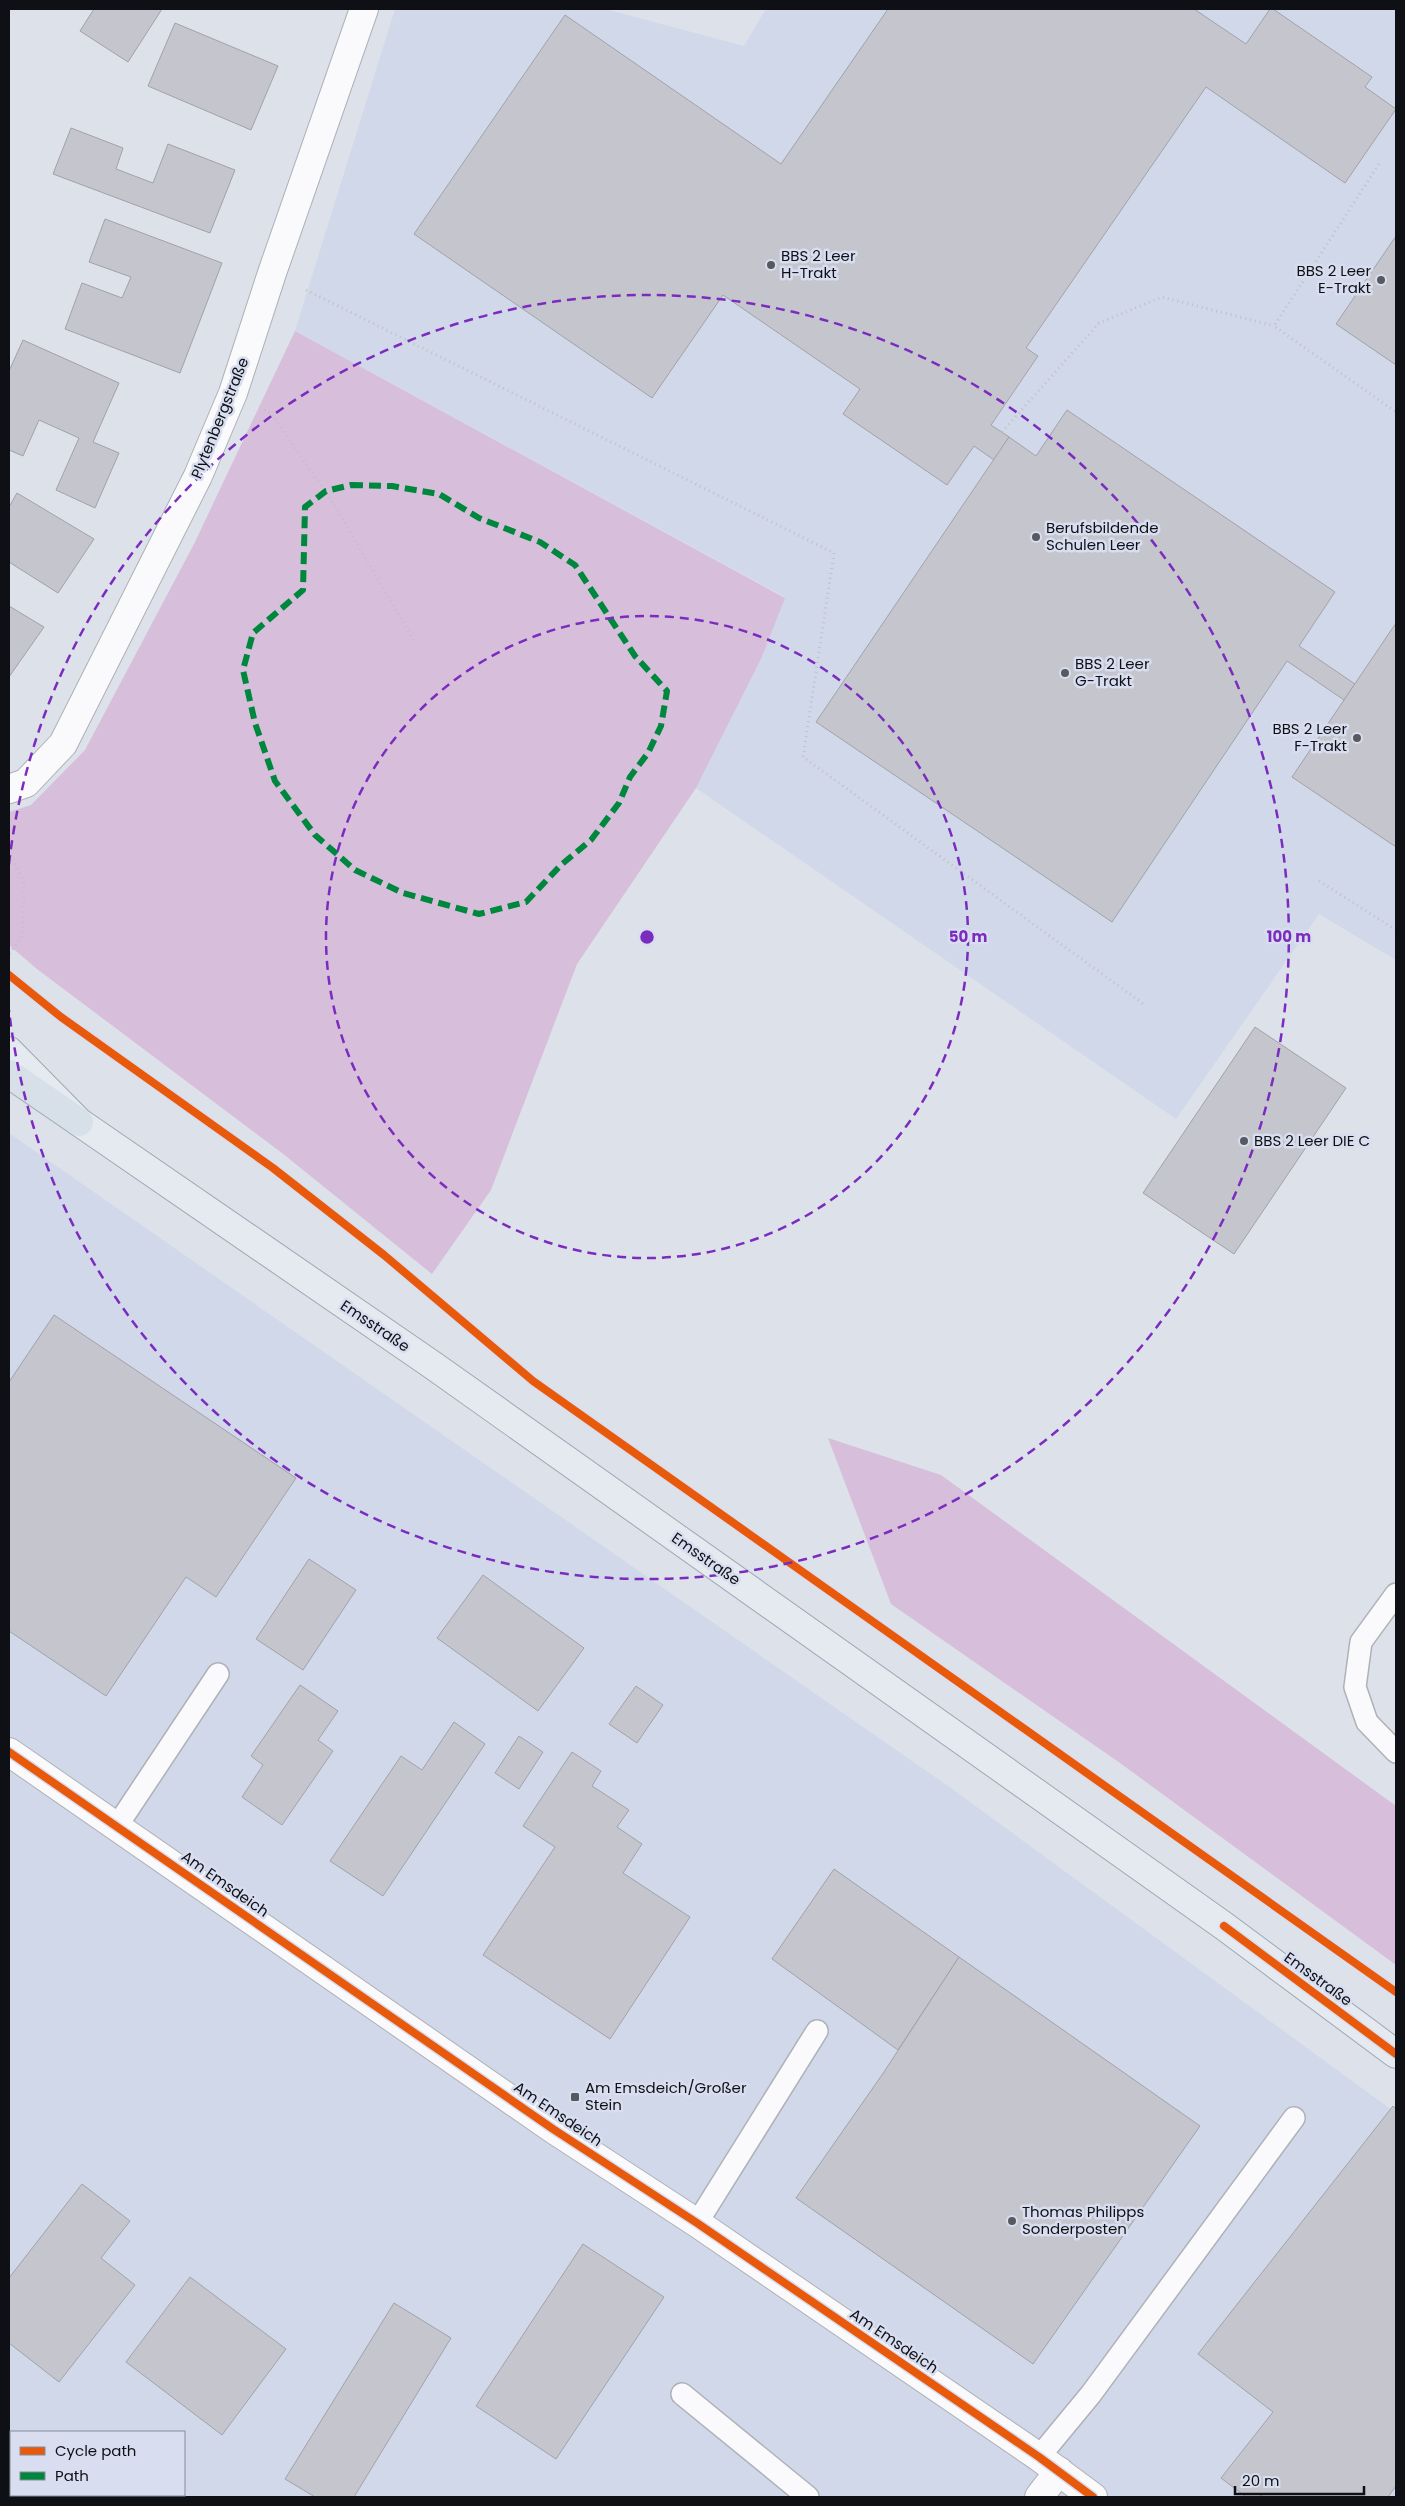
<svg xmlns="http://www.w3.org/2000/svg" width="1405" height="2506" font-family="Poppins,sans-serif">
<style>
.built{fill:#d1d8e9;fill-rule:evenodd}
.green{fill:#d7beda}
.building{fill:#c5c6cd;stroke:#a1a2a9}
.lines{fill:none;stroke-linecap:round;stroke-linejoin:round}
.lane-casing{stroke:#aeb1b7;stroke-width:24}
.street-casing{stroke:#aeb1b7;stroke-width:30}
.primary-casing{stroke:#9da8b4;stroke-width:30}
.highway-casing{stroke:#9da8b4;stroke-width:30}
.path{stroke:#c0c1c4;stroke-width:3;stroke-dasharray:1 4;stroke-linecap:butt}
.lane{stroke:#fafafc;stroke-width:21}
.street{stroke:#fafafc;stroke-width:28}
.primary{stroke:#e5eaf0;stroke-width:28}
.highway{stroke:#d7e0e8;stroke-width:28}
.quiet{stroke:#00873e;stroke-width:6;stroke-dasharray:12 6;stroke-linecap:butt}
.cycleway-casing{stroke:#d8deef;stroke-width:11}
.cycleway{stroke:#e8590c;stroke-width:8}
.ring{fill:none;stroke:#7b2cbf;stroke-width:2.5;stroke-dasharray:9 6}
.poi-dot{fill:#565960;stroke:#d8deef;stroke-width:2}
.labels{text-anchor:middle;stroke-width:5;stroke-linejoin:round;paint-order:stroke}
.poi-label{font-size:15px;fill:#0e1016;stroke:#d8deef;text-anchor:start}
.street-label{font-size:15px;fill:#0e1016;stroke:#d8deef}
.centre{fill:#7b2cbf;stroke:#d8deef;stroke-width:2.5}
.ring-label{font-size:15px;text-anchor:middle;font-weight:bold;fill:#7b2cbf;stroke:#d8deef;stroke-width:5;stroke-linejoin:round;paint-order:stroke}
</style>
<rect width="100%" height="100%" fill="#dde1ea"/>
<g class="built">
<polygon points="395,9 605,9 744,46 766,9 1396,9 1396,960 1319,914 1176,1119 696,788 761,659 785,597 295,331"/>
<path d="M9,1133L948,1786L1396,2113V2497H9ZM11,2432H184V2495H11Z"/>
</g>
<g class="green">
<polygon points="295,331 785,598 761,659 696,788 577,964 491,1190 432,1274 282,1153 37,969 9,945 9,812 31,805 85,750 194,544"/>
<polygon points="828,1438 941,1475 1396,1806 1396,1965 1120,1763 891,1604"/>
</g>
<g class="building">
<polygon points="94,9 162,9 128,62 80,31"/>
<polygon points="888,9 1194,9 1246,44 1270,9 1273,9 1372,77 1365,87 1396,109 1345,183 1206,87 1026,348 1038,356 991,425 1009,437 994,460 974,446 947,485 843,414 860,389 723,295 652,398 414,234 565,15 781,164"/>
<polygon points="175,23 278,66 251,130 148,86"/>
<polygon points="71,128 123,148 116,169 153,183 168,144 235,170 210,233 53,174"/>
<polygon points="105,219 222,263 180,373 65,329 82,283 122,298 131,277 89,262"/>
<polygon points="1396,236 1396,365 1336,324"/>
<polygon points="23,340 119,383 93,442 119,453 95,508 56,490 79,438 39,420 23,456 9,450 9,371"/>
<polygon points="1067,410 1335,592 1299,646 1355,684 1344,700 1287,661 1112,922 816,722 1009,437 1036,456"/>
<polygon points="17,493 94,539 58,593 9,562 9,507"/>
<polygon points="9,606 44,627 9,677"/>
<polygon points="1396,623 1396,847 1292,777"/>
<polygon points="1255,1027 1346,1088 1234,1254 1143,1193"/>
<polygon points="54,1315 296,1478 216,1597 186,1577 106,1696 9,1631 9,1382"/>
<polygon points="309,1559 356,1590 303,1670 256,1639"/>
<polygon points="483,1575 584,1648 538,1711 437,1638"/>
<polygon points="300,1685 338,1711 318,1740 333,1751 282,1825 242,1797 263,1765 251,1756"/>
<polygon points="636,1686 663,1705 637,1743 609,1724"/>
<polygon points="454,1722 485,1744 383,1896 330,1861 401,1756 422,1770"/>
<polygon points="519,1736 543,1752 519,1789 495,1773"/>
<polygon points="572,1752 601,1771 592,1786 629,1810 617,1827 642,1844 623,1873 690,1917 610,2039 483,1955 555,1847 523,1826"/>
<polygon points="834,1869 959,1957 898,2050 772,1959"/>
<polygon points="959,1957 1200,2126 1033,2364 796,2198 884,2072"/>
<polygon points="1393,2106 1396,2109 1396,2486 1388,2497 1264,2497 1261,2495 1258,2497 1246,2497 1221,2478 1273,2412 1198,2354"/>
<polygon points="82,2184 130,2221 101,2258 135,2285 59,2382 9,2343 9,2278"/>
<polygon points="583,2244 664,2297 556,2459 476,2406"/>
<polygon points="190,2277 286,2349 222,2435 126,2362"/>
<polygon points="394,2303 451,2338 354,2497 315,2497 285,2479"/>
</g>
<g class="lines">
<defs>
<g id="lane">
<polyline points="1396,1594 1361,1642 1355,1687 1367,1722 1396,1752"/>
<polyline points="117,1826 218,1674"/>
<polyline points="697,2223 817,2031"/>
<polyline points="682,2394 808,2497"/>
<polyline points="1039,2457 1091,2394 1294,2118"/>
</g>
<g id="street">
<polyline points="9,789 26,783 63,744 198,476 233,393 272,273 364,9"/>
<polyline points="9,1752 553,2129 697,2223 1039,2457 1093,2497"/>
<polyline points="1039,2497 1059,2471"/>
</g>
<polyline id="primary" points="9,1051 79,1122 431,1364 1224,1926 1396,2054"/>
<polyline id="highway" points="9,1074 79,1122"/>
</defs>
<use href="#lane" class="lane-casing"/>
<use href="#street" class="street-casing"/>
<use href="#primary" class="primary-casing"/>
<use href="#highway" class="highway-casing"/>
<g class="path">
<polyline points="1379,164 1274,326 1396,412"/>
<polyline points="306,290 834,553 803,757 1145,1005"/>
<polyline points="264,410 272,414 335,506 414,641"/>
<polyline points="1002,432 1099,323 1162,297 1274,326"/>
<polyline points="9,850 24,883 22,937 9,954"/>
<polyline points="1319,881 1396,930"/>
</g>
<use href="#lane" class="lane"/>
<use href="#street" class="street"/>
<use href="#primary" class="primary"/>
<use href="#highway" class="highway"/>
<polygon class="quiet" points="351,485 392,486 439,494 479,518 540,542 575,565 635,656 667,691 661,726 648,753 630,777 619,803 591,840 561,865 526,902 479,914 403,893 355,870 315,835 275,781 255,723 243,670 253,633 303,590 305,507 326,491"/>
<defs>
<g id="cycleway">
<polyline points="9,975 61,1017 273,1168 384,1255 533,1381 1396,1992"/>
<polyline points="9,1752 553,2129 697,2223 1039,2457 1093,2497"/>
<polyline points="1224,1926 1396,2054"/>
</g>
</defs>
<use href="#cycleway" class="cycleway-casing"/>
<use href="#cycleway" class="cycleway"/>
</g>
<g class="ring">
<circle cx="647" cy="937" r="321"/>
<path d="M9 864A642 642 0 1 1 9 1010"/>
</g>
<g class="poi-dot">
<circle cx="771" cy="265" r="5"/>
<circle cx="1381" cy="280" r="5"/>
<circle cx="1036" cy="537" r="5"/>
<circle cx="1065" cy="673" r="5"/>
<circle cx="1357" cy="738" r="5"/>
<circle cx="1244" cy="1141" r="5"/>
<rect x="570" y="2092" width="10" height="10" rx="2.5"/>
<circle cx="1012" cy="2221" r="5"/>
</g>
<g class="labels">
<g class="poi-label">
<text x="781" y="261">BBS 2 Leer<tspan x="781" dy="17">H-Trakt</tspan></text>
<text x="1371" y="276" text-anchor="end">BBS 2 Leer<tspan x="1371" dy="17">E-Trakt</tspan></text>
<text x="1046" y="533">Berufsbildende<tspan x="1046" dy="17">Schulen Leer</tspan></text>
<text x="1075" y="669">BBS 2 Leer<tspan x="1075" dy="17">G-Trakt</tspan></text>
<text x="1347" y="734" text-anchor="end">BBS 2 Leer<tspan x="1347" dy="17">F-Trakt</tspan></text>
<text x="1254" y="1146">BBS 2 Leer DIE C</text>
<text x="585" y="2093">Am Emsdeich/Großer<tspan x="585" dy="17">Stein</tspan></text>
<text x="1022" y="2217">Thomas Philipps<tspan x="1022" dy="17">Sonderposten</tspan></text>
</g>
<g class="street-label">
<text transform="translate(220 418) rotate(-68)" y="5">Plytenbergstraße</text>
<text transform="translate(375 1326) rotate(34)" y="5">Emsstraße</text>
<text transform="translate(706 1559) rotate(35)" y="5">Emsstraße</text>
<text transform="translate(225 1884) rotate(35)" y="5">Am Emsdeich</text>
<text transform="translate(1318 1979) rotate(36)" y="5">Emsstraße</text>
<text transform="translate(558 2114) rotate(34)" y="5">Am Emsdeich</text>
<text transform="translate(894 2341) rotate(34)" y="5">Am Emsdeich</text>
</g>
</g>
<circle cx="647" cy="937" r="8" class="centre"/>
<g class="ring-label">
<text x="968" y="942">50 m</text>
<text x="1289" y="942">100 m</text>
</g>
<rect width="1405" height="2506" fill="none" stroke="#0e1016" stroke-width="20"/>
<rect x="10" y="2431" width="175" height="65" fill="#d8deef" stroke="#878c98"/>
<rect x="20" y="2447" width="25" height="8" fill="#e8590c" stroke="#878c98"/>
<text x="55" y="2456" font-size="15" fill="#0e1016">Cycle path</text>
<rect x="20" y="2472" width="25" height="8" fill="#00873e" stroke="#878c98"/>
<text x="55" y="2481" font-size="15" fill="#0e1016">Path</text>
<path d="M1235 2486v8h129v-8" fill="none" stroke="#0e1016" stroke-width="2.5"/>
<text x="1242" y="2486" font-size="15" fill="#0e1016" stroke="#d8deef" stroke-width="4" paint-order="stroke">20 m</text>
</svg>
